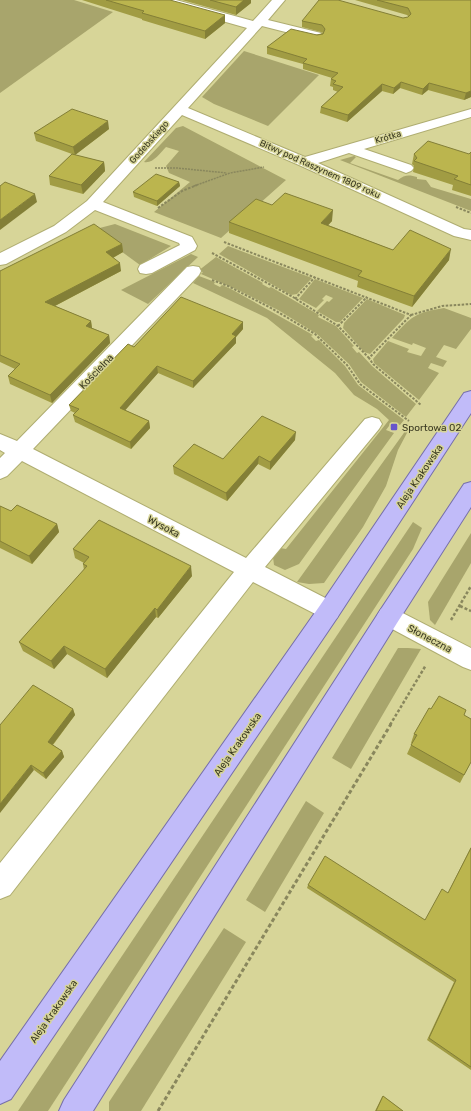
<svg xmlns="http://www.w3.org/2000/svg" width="471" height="1111" font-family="Rubik,sans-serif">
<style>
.green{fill:#a8a56c}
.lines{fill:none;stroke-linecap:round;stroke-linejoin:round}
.minor-casing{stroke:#afad71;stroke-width:2}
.major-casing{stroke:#766faa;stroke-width:2}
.path-far3{stroke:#89875d;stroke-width:1.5;stroke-dasharray:2 1;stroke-linecap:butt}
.path-far2{stroke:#89875d;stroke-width:2;stroke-dasharray:2.5 1.5;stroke-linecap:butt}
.path-far1{stroke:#89875d;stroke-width:2.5;stroke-dasharray:3 2;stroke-linecap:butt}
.path{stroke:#89875d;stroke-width:3;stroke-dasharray:4 2.5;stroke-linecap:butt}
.minor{fill:#fff;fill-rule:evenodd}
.major{fill:#c1bbf9;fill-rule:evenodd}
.wall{fill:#a19c43}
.shaded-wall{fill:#837f37}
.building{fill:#bbb54e;stroke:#837f37}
.poi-dot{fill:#6753cc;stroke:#d7d598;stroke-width:1.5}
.labels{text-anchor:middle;stroke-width:3;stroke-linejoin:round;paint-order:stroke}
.far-street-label{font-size:9px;fill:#393820;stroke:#d7d598}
.street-label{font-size:10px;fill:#393820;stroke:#d7d598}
.poi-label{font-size:10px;fill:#393820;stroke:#d7d598;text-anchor:start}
</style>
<rect width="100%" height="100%" fill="#d7d598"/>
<g class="green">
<polygon points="0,0 74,0 113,12 0,93"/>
<polygon points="244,51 319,75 268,126 214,104 202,97"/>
<path d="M183,126L286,180L221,238L154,212L190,182L169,173L166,166L179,151L166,147C160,153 153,164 144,162L176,128Z"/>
<path d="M354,156L356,157L350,163L398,180C405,174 410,175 417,177V179L426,180L431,187L471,199V211L340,160Z"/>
<polygon points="115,224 171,246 140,265 92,230"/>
<polygon points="228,246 312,278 297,294 291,295 219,254"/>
<polygon points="191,254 198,257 148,304 121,290"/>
<polygon points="216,257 263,283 262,284 269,288 271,287 319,315 318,317 336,326 354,346 352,347 357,353 359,352 372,366 416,404 406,417 361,382 349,364 317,334 278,310 238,290 201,274 203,272 198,271"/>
<polygon points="199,276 215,282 214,284 220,287 222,285 231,289 313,335 311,336 316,341 319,340 345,366 358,385 404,420 400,425 392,422 386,430 394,433 299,564 285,570 274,565 273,557 280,548 286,549 389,420 377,409 354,395 335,373 267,318 193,283"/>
<polygon points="315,279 363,298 340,322 336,322 317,311 327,301 329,302 333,298 326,295 322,299 324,300 316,308 299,299"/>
<polygon points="367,299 405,315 404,318 370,354 364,352 343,328 344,323"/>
<path d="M444,308L471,318V329L456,349L444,345L436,357L447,361L443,367L431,363L428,368L439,373L419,400L374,363L373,359L388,341L409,349L407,352L421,356L426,348L413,343L412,345L392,338C412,316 414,313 444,308Z"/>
<polygon points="406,430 408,431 398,450 386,486 363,527 324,583 309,584 297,582"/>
<polygon points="413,522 422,528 413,549 48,1111 18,1111"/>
<polygon points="471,533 471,563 435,625 430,620 428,602"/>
<polygon points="398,648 408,648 421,649 351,769 332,758"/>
<polygon points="306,801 324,813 265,912 246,900"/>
<polygon points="224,928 246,942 141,1111 109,1111 109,1102"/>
</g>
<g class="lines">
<defs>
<g id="minor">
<polygon points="157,0 176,0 253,21 272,0 285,0 268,20 321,33 323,36 321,39 317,40 262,26 188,108 305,157 471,109 471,117 364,149 411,165 414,168 411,171 406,173 401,171 349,153 318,163 464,229 471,230 471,240 454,236 299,165 182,115 103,202 192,237 197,246 195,250 152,273 146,274 140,273 138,269 140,265 180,245 179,243 95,210 66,232 6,264 0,265 0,253 54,226 87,201 247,28 159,3"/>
<polygon points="193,266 199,267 201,271 199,275 33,449 246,558 365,419 372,417 379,419 382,424 379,429 265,567 337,604 340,611 337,618 329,621 253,582 10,895 0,899 0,863 234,572 22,461 7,476 0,479 0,458 5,453 0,450 0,434 17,441 187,267"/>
<polygon points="389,606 471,648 471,670 463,667 381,623 377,616 381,609"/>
</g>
<g id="major">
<polygon points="471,391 471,413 337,618 11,1099 0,1104 0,1061 321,604 464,393"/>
<polygon points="471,482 471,507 397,623 93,1111 59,1111 64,1100 381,609 464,484"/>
</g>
</defs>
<use href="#minor" class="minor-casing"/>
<use href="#major" class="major-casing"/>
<g class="path-far3">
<polyline points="155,168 177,168 227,173"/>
<polyline points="194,186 230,173 264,167"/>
</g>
<g class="path-far2">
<polyline points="456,207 471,213"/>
<polyline points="158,208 182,191 197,185"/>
<polyline points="224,242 411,315 369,358 373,364 421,405"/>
<polyline points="212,253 293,297 338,326 369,358"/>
<polyline points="212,280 228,286 271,308 315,334 347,365 360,384 409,421"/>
<polyline points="295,299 315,277"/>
<polyline points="411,315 442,306 471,304"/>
<polyline points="338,326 367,297"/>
</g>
<g class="path-far1">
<polyline points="460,606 471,611"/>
<polyline points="451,620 471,586"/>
<polyline points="390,725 426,665"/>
</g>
<polyline class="path" points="158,1111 391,724"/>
<use href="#minor" class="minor"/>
<use href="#major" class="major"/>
</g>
<g class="wall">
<polygon points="82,0 170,0 225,23 205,39 142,20 142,19"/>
<polygon points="182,0 251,0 251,3 236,15"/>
<polygon points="355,0 471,0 471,97 464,100 428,90 422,95 400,88 393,94 382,91 347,122 320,113 321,107 338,92 333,90 333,87 330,86 331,79 332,78 303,69 303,64 267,54 267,47 323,33 321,32 302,27 302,21 403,18 409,17 407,15"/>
<polygon points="109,129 75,155 104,162 105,171 83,194 50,185 49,176 72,154 36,141 34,133"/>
<polygon points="471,152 471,196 452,190 453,185 413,172 414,166 412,164 414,154 469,154"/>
<polygon points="179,182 180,186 157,206 134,197 133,192"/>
<polygon points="272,205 332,221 328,225 393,250 449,260 412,307 357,287 358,281 229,233 229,222"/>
<polygon points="122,244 123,252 113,258 121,271 55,306 91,321 92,328 109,335 110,343 52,403 10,384 8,376 15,369 0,362 0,271"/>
<polygon points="243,329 236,337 236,343 193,388 158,373 125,410 149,421 150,428 131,449 75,422 73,415 75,413 71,411 69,405 134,347"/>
<polygon points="295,440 270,470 258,464 227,501 174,474 173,466 223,459"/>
<polygon points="0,506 11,511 57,524 59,532 32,564 0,548"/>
<polygon points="73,549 192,576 158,618 156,617 107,678 67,654 54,669 23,651 19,642 84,570 83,564 84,563 75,558"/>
<polygon points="73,709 75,715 53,745 62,751 64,757 46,779 34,770 0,725"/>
<polygon points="431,709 464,715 471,762 460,783 407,754 412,743 411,743 414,734"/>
<polygon points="471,847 471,1070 427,1040 454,982 307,888 308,885 425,920 448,893"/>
<polygon points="383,1096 403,1111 375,1111 382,1097"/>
</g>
<g class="shaded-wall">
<polygon points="244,0 251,0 251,3 236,15 236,7"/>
<polygon points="225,15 225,23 205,39 205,31"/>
<polygon points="401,82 400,88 393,94 394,88"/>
<polygon points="429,83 428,90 422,95 423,89"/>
<polygon points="382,84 382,91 347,122 348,115"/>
<polygon points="471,91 471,97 464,100 466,93"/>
<polygon points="108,121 109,129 75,155 73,147"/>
<polygon points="104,162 105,171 83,194 81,185"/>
<polygon points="179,182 180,186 157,206 157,201"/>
<polygon points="35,194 37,202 0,230 0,220"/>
<polygon points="333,210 332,221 320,234 321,223"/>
<polygon points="122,244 123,252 107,261 106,252"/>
<polygon points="451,249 449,260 412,307 414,296"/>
<polygon points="120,263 121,271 47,310 45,302"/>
<polygon points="91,321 92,329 86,326"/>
<polygon points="243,322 243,329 236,337 236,343 193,388 193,381 232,334"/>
<polygon points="109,335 110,343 52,403 50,395"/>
<polygon points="157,366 158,373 121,415 120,408"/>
<polygon points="149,421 150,428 131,449 130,442"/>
<polygon points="296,432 295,440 270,470 270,462"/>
<polygon points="259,456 258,464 227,501 226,493"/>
<polygon points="57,524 59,532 32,564 29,556"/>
<polygon points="191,566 192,576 158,618 157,610"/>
<polygon points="155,608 156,617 107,678 105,669"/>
<polygon points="64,646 67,654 54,669 51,661"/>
<polygon points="73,709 75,715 50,748 48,742"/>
<polygon points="62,751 64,757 46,779 43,773"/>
<polygon points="31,765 34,770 0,813 0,804"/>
</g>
<g class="building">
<polygon points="106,0 170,0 225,15 205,31 142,13 144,11"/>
<polygon points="210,0 244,0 236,7"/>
<polygon points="319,0 338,0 403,18 408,17 411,14 408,8 377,0 471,0 471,91 466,93 429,83 423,89 401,82 394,88 382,84 348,115 321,107 343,87 333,84 336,81 331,79 338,73 303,63 307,59 267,47 291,29 317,35 323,34 325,29 322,25 302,21"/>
<polygon points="72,109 108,121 73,147 34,133"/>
<polygon points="428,141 469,154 471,152 471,185 454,179 458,176 414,161 417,158 414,154"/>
<polygon points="72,154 104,162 81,185 49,176"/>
<polygon points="156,174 179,182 157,201 133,192"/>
<polygon points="5,182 35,194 0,220 0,186"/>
<polygon points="285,193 333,210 321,223 393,250 410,230 451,249 414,296 358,276 362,271 229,222 256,199 272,205"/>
<polygon points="94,224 122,244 106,252 120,263 45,302 91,321 86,326 109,335 50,395 8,376 20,364 0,355 0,271"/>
<polygon points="181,297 243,322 232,334 236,336 193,381 157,366 120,408 149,421 130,442 73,415 79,409 69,405 128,344 134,347"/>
<polygon points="262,416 296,432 270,462 259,456 226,493 173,466 194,444 223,459"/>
<polygon points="17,505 57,524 29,556 0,541 0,506 11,511"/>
<polygon points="99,520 191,566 157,610 155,608 105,669 64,646 51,661 19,642 87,566 83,564 89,557 73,549"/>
<polygon points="33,685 73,709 48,742 62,751 43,773 31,765 0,804 0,725"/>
<polygon points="439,696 466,710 464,715 471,719 471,762 464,775 411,745 417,735 414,734 429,708 431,709"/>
<polygon points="471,848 471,1067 429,1038 456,980 308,885 325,856 425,920 442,889 448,893"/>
<polygon points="383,1096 403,1111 376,1111"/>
</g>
<rect class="poi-dot" x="390" y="423" width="8" height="8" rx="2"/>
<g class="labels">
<g class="far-street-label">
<text transform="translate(388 137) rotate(-16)" y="3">Krótka</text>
<text transform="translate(149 142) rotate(-48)" y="3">Godebskiego</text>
<text transform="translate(320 169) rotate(24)" y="3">Bitwy pod Raszynem 1809 roku</text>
</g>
<g class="street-label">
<text transform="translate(96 371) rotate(-46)" y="4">Kościelna</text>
<text transform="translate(419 476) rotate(-56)" y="4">Aleja Krakowska</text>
<text transform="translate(164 526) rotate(28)" y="4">Wysoka</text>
<text transform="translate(430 638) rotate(28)" y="4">Słoneczna</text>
<text transform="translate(237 744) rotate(-55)" y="4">Aleja Krakowska</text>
<text transform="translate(53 1011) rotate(-55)" y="4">Aleja Krakowska</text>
</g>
<g class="poi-label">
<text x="402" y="431">Sportowa 02</text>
</g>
</g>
</svg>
